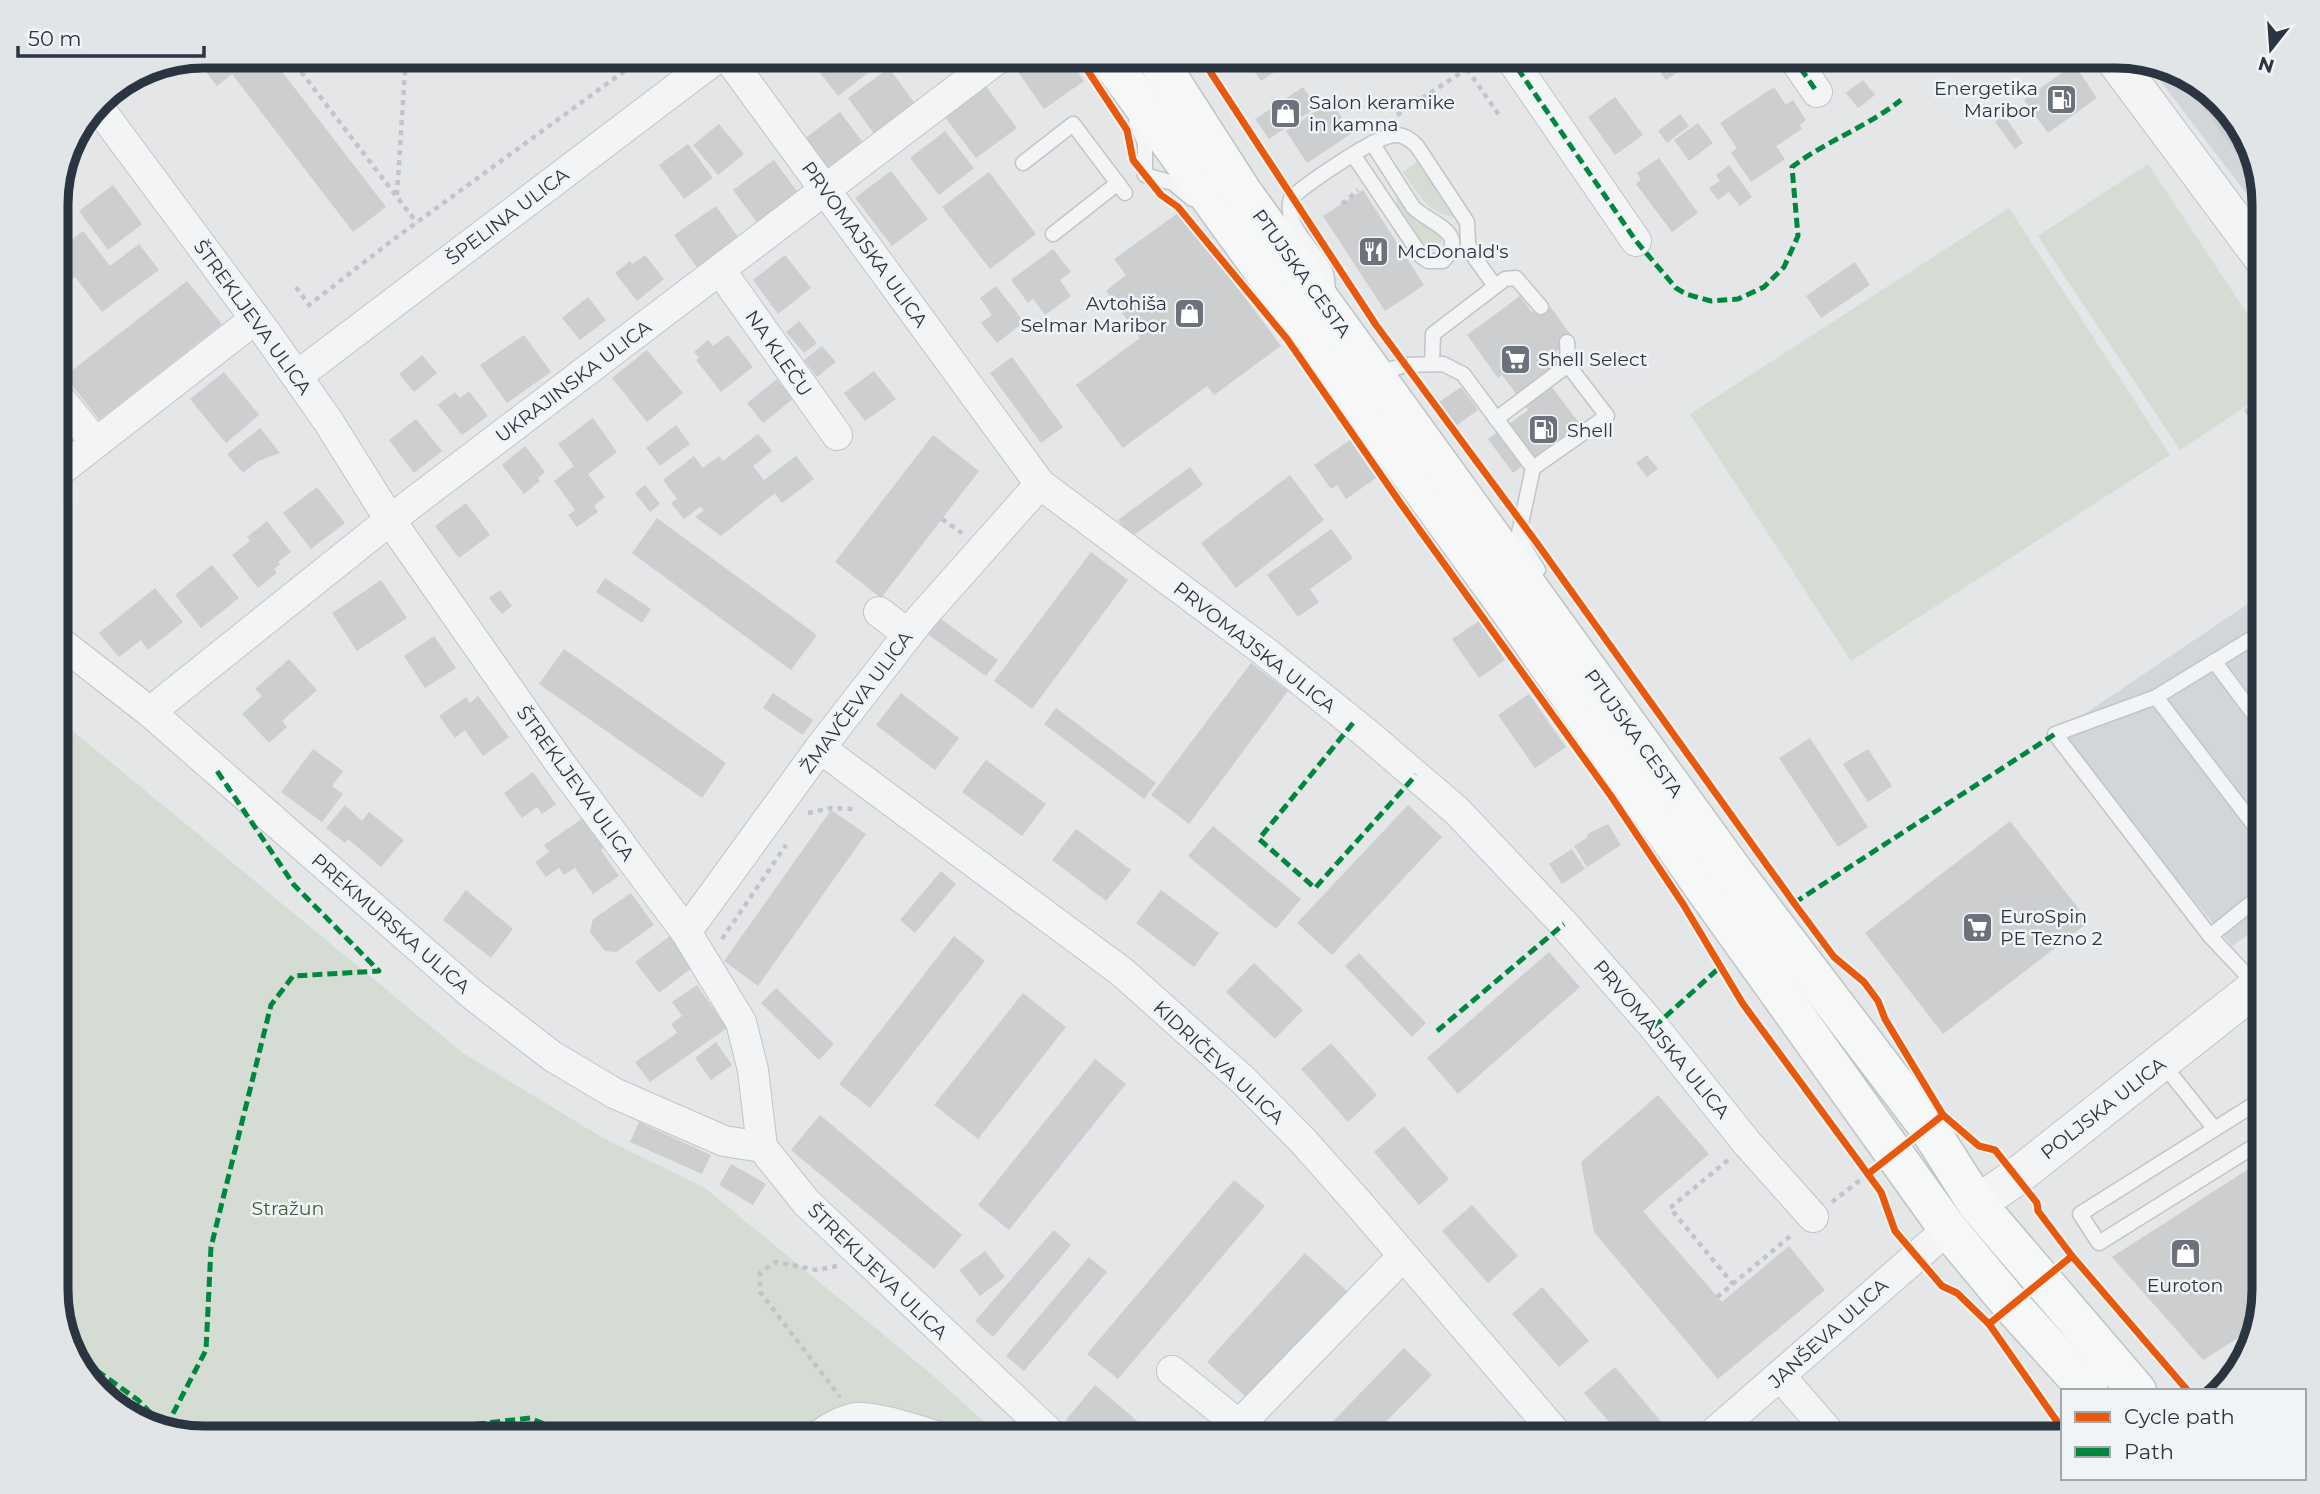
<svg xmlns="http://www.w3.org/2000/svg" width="2320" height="1494" font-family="Montserrat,sans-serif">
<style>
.built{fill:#d2d6db}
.green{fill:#d5dcd4}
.building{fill:#ccced0}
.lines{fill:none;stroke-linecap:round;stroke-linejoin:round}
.service-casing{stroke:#c2c4c6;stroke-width:17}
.minor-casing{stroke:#c2c4c6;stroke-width:32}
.tertiary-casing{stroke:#c2c4c6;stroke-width:39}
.primary-casing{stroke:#c0c3c6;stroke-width:41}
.path{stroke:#c2c4c7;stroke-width:4.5;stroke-dasharray:5 5;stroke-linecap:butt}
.service{stroke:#f2f4f5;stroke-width:14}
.minor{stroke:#f2f4f5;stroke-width:30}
.tertiary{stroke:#f2f4f5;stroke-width:37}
.primary{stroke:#f6f7f7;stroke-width:38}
.quiet{stroke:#00873e;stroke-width:5;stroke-dasharray:10 5;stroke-linecap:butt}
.cycleway-casing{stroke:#f1f4f7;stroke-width:11}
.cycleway{stroke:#e8590c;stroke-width:7}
.labels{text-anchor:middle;stroke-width:5;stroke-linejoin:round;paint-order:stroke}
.poi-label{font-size:19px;fill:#2b3441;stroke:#f1f4f7;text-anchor:start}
.street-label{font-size:19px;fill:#2b3441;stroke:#f1f4f7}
.park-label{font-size:19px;fill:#425c39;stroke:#f1f4f7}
.rim{fill:none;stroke:#2b3441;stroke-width:9}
</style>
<rect width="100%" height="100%" fill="#e4e6e8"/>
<g class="built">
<polygon points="2149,66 2198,81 2244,130 2264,204 2264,217"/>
<polygon points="2264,593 2264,923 2232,946 2055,734"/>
</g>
<g class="green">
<path d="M1417,162L1455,214L1454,217C1428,214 1416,191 1403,172Z"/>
<polygon points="2148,164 2264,339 2264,394 2180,450 2038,236"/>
<polygon points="1398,196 1417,222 1429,226 1443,236 1438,249 1430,251 1423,248 1396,207"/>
<polygon points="2009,208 2170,455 1851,661 1690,414"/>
<polygon points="56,717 463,1053 603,1138 705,1188 930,1373 1002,1438 204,1438 122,1413 76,1364 56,1299"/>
</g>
<g class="building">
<polygon points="204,56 270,56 386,207 353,232 232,74 217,86 195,58"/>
<polygon points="815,56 890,56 838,96 810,60"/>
<polygon points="1025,56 1066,56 1084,81 1044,109 1013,65"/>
<polygon points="1251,56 1270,56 1279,69 1261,81 1246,59"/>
<polygon points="1608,56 1635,56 1617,69"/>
<polygon points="1649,56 1692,56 1684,61 1687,66 1666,80"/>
<polygon points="2074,64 2097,98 2048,133 2024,100"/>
<polygon points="889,68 916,105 875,135 848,98"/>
<polygon points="1863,80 1875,95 1858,108 1846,93"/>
<polygon points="2200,83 2244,130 2258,183 2201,105 2199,98"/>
<polygon points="985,85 1017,128 976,158 944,116"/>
<polygon points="1303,87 1317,107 1269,139 1255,119"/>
<polygon points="1774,87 1786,105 1793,100 1806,120 1800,125 1802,129 1776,146 1785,159 1751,182 1731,153 1737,148 1720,123"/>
<polygon points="1615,97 1643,135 1615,155 1588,117"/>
<polygon points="1331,101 1352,133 1307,163 1286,131"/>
<polygon points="840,112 864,144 827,171 804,139"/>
<polygon points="1680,114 1689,126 1667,143 1658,131"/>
<polygon points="2004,115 2023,143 2015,149 1995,122"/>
<polygon points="1698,123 1713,143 1689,161 1674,140"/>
<polygon points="719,124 744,154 718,175 693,145"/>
<polygon points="945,131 974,168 939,195 910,158"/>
<polygon points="688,144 713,178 684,199 659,165"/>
<polygon points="1659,158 1698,213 1672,232 1636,184 1641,180 1637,173"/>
<polygon points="774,160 799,194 759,225 733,190"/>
<polygon points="1729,165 1752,197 1740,206 1729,192 1718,200 1709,188 1720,181 1716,175"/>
<polygon points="891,171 928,219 892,246 855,198"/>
<polygon points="989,172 1036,234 990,269 942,207"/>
<polygon points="113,185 142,224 108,250 79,211"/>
<polygon points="1363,190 1424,285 1385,311 1323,216"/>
<polygon points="716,206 740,240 698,269 674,235"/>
<polygon points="1181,211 1281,346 1214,395 1207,386 1123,448 1076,385 1140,338 1106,291 1126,275 1114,259"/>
<polygon points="83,231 110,266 139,244 159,270 102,312 75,277 68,283 56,268 56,251"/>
<polygon points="1053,249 1071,272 1060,280 1071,296 1045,315 1033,299 1028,303 1011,280"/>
<polygon points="645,255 664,279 637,301 615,273 630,261 633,264"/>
<polygon points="785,255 811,288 778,314 753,280"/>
<polygon points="1855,262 1870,285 1821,318 1806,296"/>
<polygon points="187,281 222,324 99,420 65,376"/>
<polygon points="996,286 1024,322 997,343 981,323 992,315 980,298"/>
<polygon points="1520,296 1532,312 1547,302 1573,338 1556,351 1561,359 1556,362 1561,368 1554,373 1560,380 1551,386 1580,424 1513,473 1488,439 1528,410 1502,375 1498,378 1467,335"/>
<polygon points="588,297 606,320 580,340 562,318"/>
<polygon points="799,321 817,343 804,353 786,332"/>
<polygon points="524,335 551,372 507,403 480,365"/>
<polygon points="728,335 753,367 721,392 696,360 699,358 694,352 708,340 713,346"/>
<polygon points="822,346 836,362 817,377 804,360"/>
<polygon points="647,350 683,393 647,422 612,378"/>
<polygon points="422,355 437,373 414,392 399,374"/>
<polygon points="1012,357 1063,427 1041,443 990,373"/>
<polygon points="874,371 896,399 865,421 844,393"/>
<polygon points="224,372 259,415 226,443 190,399"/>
<polygon points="777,379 793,399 763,423 747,403"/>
<polygon points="1461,387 1478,410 1456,426 1439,402"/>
<polygon points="469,391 488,416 462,435 438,405 455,392 460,398"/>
<polygon points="2264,397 2264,437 2262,439 2244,410"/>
<polygon points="56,407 78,434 56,451"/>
<polygon points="593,418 617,452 588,474 605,497 594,506 598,512 577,527 568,515 575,510 554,481 574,466 558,444"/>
<polygon points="416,419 442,451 414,473 389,440"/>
<polygon points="676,425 690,444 660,466 646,448"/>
<polygon points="260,428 280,453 258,461 243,473 227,454"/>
<polygon points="758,434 772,451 753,466 764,480 796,456 814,479 782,503 775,493 721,536 695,517 704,510 700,507 684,519 671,503 677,499 663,480 694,456 703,468 719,456 723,461"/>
<polygon points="933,435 979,471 881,598 835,562"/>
<polygon points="1350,440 1376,478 1346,499 1337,485 1331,489 1314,465"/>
<polygon points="525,446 545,472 538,478 540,481 524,494 502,465"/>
<polygon points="1647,455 1658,469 1647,477 1636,463"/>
<polygon points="1190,467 1203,485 1131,537 1118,520"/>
<polygon points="1290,475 1324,520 1236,588 1201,543"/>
<polygon points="645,485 660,504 650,512 635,493"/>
<polygon points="317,487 345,523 311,549 283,513"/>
<polygon points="466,503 490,535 459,558 435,526"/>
<polygon points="657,518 817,635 791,670 632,553"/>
<polygon points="267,521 291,552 278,562 280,564 274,569 277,573 258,588 232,555 250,541 247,537"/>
<polygon points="1331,529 1353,558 1310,589 1319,602 1298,617 1267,575"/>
<polygon points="56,537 69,552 56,562"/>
<polygon points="1091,552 1128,580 1032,709 994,681"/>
<polygon points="212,565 239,598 201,628 175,595"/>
<polygon points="605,578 651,609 642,623 596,592"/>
<polygon points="381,580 407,618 357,651 332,613"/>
<polygon points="155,588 183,622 148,650 141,640 119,657 99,633"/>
<polygon points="500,590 512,606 502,614 489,598"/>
<polygon points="935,615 998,660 986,676 923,631"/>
<polygon points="1479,621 1505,660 1479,678 1452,639"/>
<polygon points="434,636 456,668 425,688 404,656"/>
<polygon points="564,649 726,763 702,798 539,684"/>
<polygon points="289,659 317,690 282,721 287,727 269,743 242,714 262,696 255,689"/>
<polygon points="1251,663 1288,691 1189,824 1151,795"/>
<polygon points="773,693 813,720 803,735 763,708"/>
<polygon points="901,693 959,738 935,770 876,725"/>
<polygon points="1529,694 1566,747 1535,768 1498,715"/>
<polygon points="478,696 509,737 483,756 465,730 455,738 439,716 466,697 470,703"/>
<polygon points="1056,708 1156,783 1144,799 1044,724"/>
<polygon points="1810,738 1868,827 1838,847 1779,758"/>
<polygon points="313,749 343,771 332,786 343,794 322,822 281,792"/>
<polygon points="1868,749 1892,786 1868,802 1843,764"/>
<polygon points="986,760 1046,804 1022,836 962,792"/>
<polygon points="533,772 556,804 542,814 537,807 522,818 504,793"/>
<polygon points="345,805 362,821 369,812 404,840 381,867 348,839 345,843 326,828"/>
<polygon points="1408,805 1442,837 1332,955 1297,923"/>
<polygon points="831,810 866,834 758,986 724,961"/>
<polygon points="583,818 604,848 601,850 619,876 593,894 575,868 564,875 559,868 546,877 535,862 549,852 544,845"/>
<polygon points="2010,821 2089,922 1943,1034 1865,933"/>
<polygon points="1608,824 1621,845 1587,867 1574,846 1588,837 1587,834"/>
<polygon points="1213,826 1301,899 1276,929 1188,856"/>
<polygon points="1076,829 1131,870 1106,901 1052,860"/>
<polygon points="1572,849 1585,869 1562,884 1549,864"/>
<polygon points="941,871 956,884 915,933 900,920"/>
<polygon points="466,890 513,929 491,958 443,920"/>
<polygon points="1161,890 1219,933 1194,967 1136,923"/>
<polygon points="631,893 654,925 616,952 605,951 590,932 593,919"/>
<polygon points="670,936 693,967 659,993 635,962"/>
<polygon points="954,936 985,961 870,1108 839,1084"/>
<polygon points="1549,952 1580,987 1458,1094 1427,1058"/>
<polygon points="1359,953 1426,1023 1412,1037 1345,966"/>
<polygon points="1254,963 1303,1010 1275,1039 1226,992"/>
<polygon points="697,985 727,1028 650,1082 635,1062 677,1033 671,1024 682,1016 672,1002"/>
<polygon points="776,988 834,1044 819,1060 761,1003"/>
<polygon points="1023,993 1066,1027 978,1139 934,1105"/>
<polygon points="716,1042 732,1065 711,1080 695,1058"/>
<polygon points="1331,1043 1377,1095 1348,1122 1301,1069"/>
<polygon points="1095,1059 1126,1084 1009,1230 978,1205"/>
<polygon points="1658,1095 1709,1154 1643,1211 1722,1302 1789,1246 1825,1290 1718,1379 1594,1232 1581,1162"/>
<polygon points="820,1115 962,1235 934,1269 791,1150"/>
<polygon points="639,1122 711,1155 702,1174 630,1142"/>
<polygon points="1404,1126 1449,1179 1419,1205 1374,1152"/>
<polygon points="2264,1159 2264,1290 2252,1329 2203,1360 2112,1257"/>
<polygon points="731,1164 766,1184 753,1205 719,1185"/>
<polygon points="1234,1180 1265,1206 1118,1379 1087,1354"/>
<polygon points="1472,1205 1518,1256 1488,1283 1442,1231"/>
<polygon points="1054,1230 1071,1245 993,1337 975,1321"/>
<polygon points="985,1251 1005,1277 980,1296 959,1270"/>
<polygon points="1305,1253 1348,1292 1249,1400 1207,1362"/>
<polygon points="1089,1257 1107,1272 1024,1371 1006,1356"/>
<polygon points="1542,1287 1589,1341 1559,1367 1512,1314"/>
<polygon points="1404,1348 1432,1375 1370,1438 1317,1438"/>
<polygon points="1615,1367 1663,1424 1646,1438 1623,1438 1584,1393"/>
<polygon points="1095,1385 1157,1438 1088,1438 1066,1420"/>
<polygon points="1498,1421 1514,1438 1480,1438"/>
<polygon points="1787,1421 1803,1438 1768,1438"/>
</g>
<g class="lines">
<defs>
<g id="service">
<polyline points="1136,122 1145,143 1145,175 1173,183 1192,199"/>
<path d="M1354,156L1422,257L1428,261H1443C1471,232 1428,223 1413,207L1372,143"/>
<polyline points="1023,163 1073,124 1125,193"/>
<polyline points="1053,234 1118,183"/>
<path d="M1328,293C1327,286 1328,277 1325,271C1313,246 1283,226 1291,198C1308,183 1374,137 1394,135C1404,134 1411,140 1417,146L1467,222L1468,243L1472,254L1495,286"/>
<polyline points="1567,342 1568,365"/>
<polyline points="1432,364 1433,334 1505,279 1516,278 1541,307"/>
<polyline points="1377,373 1406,365 1443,364 1463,374 1533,468 1519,533 1522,544 1538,570"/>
<polyline points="1496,419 1568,365 1607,416 1533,468"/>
<polyline points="2214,661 2264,728"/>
<polyline points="2156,697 2264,838"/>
<polyline points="2210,936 2264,893"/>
<polyline points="2257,986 2210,936 2055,734 2156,697 2264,631"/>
<polyline points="2162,1063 2214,1128"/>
<polyline points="2264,1098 2080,1214 2099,1243 2264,1140"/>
</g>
<g id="minor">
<polyline points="727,56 1040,484 1264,651 1366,733 1457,811 1564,924 1654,1027 1747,1143 1813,1217"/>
<polyline points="1509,56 1636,241"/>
<polyline points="1792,56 1817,92"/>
<polyline points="96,104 266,333 328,421 390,520 562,766 686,932 741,1022 753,1070 762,1147 806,1202 1055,1438"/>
<polyline points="720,270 837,435"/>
<polyline points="297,376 719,56"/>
<polyline points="56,394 96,443"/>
<polyline points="56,474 255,319"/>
<polyline points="879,612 908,634"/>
<polyline points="56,639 150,712 473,995 552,1056 614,1093 724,1141 762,1147"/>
<polyline points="150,712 390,520 1001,56"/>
<polyline points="820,748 1122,972 1243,1080 1303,1141 1360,1205 1560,1438"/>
<polyline points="686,932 820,748 921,618 1040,484"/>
<polyline points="1172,1371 1239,1425 1403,1256"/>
<polyline points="1780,1376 1834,1438"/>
<path d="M818,1438C825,1429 844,1420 856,1418C873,1416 925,1432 941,1438"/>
<polyline points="1708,1438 1948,1229"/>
</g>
<g id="tertiary">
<polyline points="2112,56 2264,260"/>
<polyline points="1977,1204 2016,1177 2264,981"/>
</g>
<g id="primary">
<polyline points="1107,56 1514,616 1707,892 1948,1229 2012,1306 2089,1391"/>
<polyline points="1155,56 1243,193 1734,872 1928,1127 1977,1204 2137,1391"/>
</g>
</defs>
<use href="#service" class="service-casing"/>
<use href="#minor" class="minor-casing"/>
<use href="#tertiary" class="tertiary-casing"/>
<use href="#primary" class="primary-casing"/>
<g class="path">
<polyline points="289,56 417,223"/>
<polyline points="1467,69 1499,115"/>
<polyline points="1397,115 1483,58"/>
<polyline points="397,195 406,56"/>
<polyline points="1342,204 1358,190"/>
<polyline points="296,287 309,305 394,239 645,56"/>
<polyline points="942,519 962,533"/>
<polyline points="808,813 831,808 855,809"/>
<polyline points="722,939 786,845"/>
<polyline points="1728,1160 1670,1208 1733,1284"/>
<polyline points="1832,1202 1868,1174"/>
<polyline points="837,1266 817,1270 776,1262 760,1273 760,1292 840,1397"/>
<polyline points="1717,1297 1793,1234"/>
</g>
<use href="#service" class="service"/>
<use href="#minor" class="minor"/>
<use href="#tertiary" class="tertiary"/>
<use href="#primary" class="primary"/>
<g class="quiet">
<path d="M1509,56L1636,241L1676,288L1686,294L1711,301L1738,299L1764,287L1784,267L1798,236L1792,167C1826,141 1867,127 1901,100"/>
<polyline points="1792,56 1817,92"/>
<polyline points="1353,723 1259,839 1315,888 1416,775"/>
<polyline points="1794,903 2055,734"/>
<polyline points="1654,1027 1720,967"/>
<polyline points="1437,1031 1564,924"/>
<polyline points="72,1353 138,1400 162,1425"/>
<polyline points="2214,1391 2240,1368"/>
<polyline points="166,1427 206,1350 211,1247 271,1005 293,976 379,971 294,885 215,768"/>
<polyline points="417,1438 469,1425 530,1418 577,1438"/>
</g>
<defs>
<g id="cycleway">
<polyline points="1078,56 1127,130 1133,160 1161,195 1178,207 1287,339 1401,504 1611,796 1683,904 1743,1004 1881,1192 1895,1231 1942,1286 1957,1293 1989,1324 2063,1430"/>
<polyline points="1200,56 1376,325 1539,546 1794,903 1834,957 1864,982 1878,1001 1885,1019 1943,1115 1979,1146 1995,1150 2037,1203 2038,1211 2072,1256 2188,1391"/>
<polyline points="1868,1174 1943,1115"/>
<polyline points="1989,1324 2072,1256"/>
</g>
</defs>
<use href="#cycleway" class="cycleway-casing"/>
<use href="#cycleway" class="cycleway"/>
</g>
<defs>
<symbol id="fuel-square" viewBox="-11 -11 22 22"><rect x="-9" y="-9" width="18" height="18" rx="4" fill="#6c727b" stroke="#f1f4f7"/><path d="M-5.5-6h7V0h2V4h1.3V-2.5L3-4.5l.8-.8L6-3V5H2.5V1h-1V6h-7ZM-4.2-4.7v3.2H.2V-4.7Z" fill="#fff"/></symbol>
<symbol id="shop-square" viewBox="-11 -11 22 22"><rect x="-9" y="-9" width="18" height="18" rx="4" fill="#6c727b" stroke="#f1f4f7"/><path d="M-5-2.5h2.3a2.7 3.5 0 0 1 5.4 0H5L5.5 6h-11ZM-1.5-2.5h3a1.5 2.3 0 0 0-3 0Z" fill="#fff"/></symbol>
<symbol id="restaurant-square" viewBox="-11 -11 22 22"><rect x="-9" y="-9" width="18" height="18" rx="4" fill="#6c727b" stroke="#f1f4f7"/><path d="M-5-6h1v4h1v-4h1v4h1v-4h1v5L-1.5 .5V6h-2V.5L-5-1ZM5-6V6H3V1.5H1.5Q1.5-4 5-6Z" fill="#fff"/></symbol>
<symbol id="supermarket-square" viewBox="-11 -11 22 22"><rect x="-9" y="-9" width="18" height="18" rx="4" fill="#6c727b" stroke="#f1f4f7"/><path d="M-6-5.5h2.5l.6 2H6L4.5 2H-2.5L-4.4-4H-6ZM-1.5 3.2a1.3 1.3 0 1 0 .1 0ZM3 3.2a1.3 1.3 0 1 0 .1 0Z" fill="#fff"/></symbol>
</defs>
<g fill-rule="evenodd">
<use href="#fuel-square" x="2044" y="82" width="35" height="35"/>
<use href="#shop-square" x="1268" y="96" width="35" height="35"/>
<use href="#restaurant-square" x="1356" y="234" width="35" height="35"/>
<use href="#shop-square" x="1172" y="296" width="35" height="35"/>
<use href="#supermarket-square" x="1498" y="342" width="35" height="35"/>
<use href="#fuel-square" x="1526" y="412" width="35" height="35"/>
<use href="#supermarket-square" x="1960" y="910" width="35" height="35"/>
<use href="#shop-square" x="2168" y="1236" width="35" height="35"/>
</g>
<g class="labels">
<g class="poi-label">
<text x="2038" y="95" text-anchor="end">Energetika<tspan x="2038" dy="22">Maribor</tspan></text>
<text x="1309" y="109">Salon keramike<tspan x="1309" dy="22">in kamna</tspan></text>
<text x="1397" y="258">McDonald's</text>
<text x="1167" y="310" text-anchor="end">Avtohiša<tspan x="1167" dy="22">Selmar Maribor</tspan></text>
<text x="1538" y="366">Shell Select</text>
<text x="1567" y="437">Shell</text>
<text x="2000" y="923">EuroSpin<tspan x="2000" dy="22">PE Tezno 2</tspan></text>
<text x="2185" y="1292" text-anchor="middle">Euroton</text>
</g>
<g class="street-label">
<text transform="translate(507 216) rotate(-37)" y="7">ŠPELINA ULICA</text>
<text transform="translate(865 244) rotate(54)" y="7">PRVOMAJSKA ULICA</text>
<text transform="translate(1302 273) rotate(54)" y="7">PTUJSKA CESTA</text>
<text transform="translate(253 317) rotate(54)" y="7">ŠTREKLJEVA ULICA</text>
<text transform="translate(779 353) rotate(55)" y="7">NA KLEČU</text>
<text transform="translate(573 381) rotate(-37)" y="7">UKRAJINSKA ULICA</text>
<text transform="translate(1255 647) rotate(38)" y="7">PRVOMAJSKA ULICA</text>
<text transform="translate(856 702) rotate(-53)" y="7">ŽMAVČEVA ULICA</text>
<text transform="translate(1634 733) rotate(54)" y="7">PTUJSKA CESTA</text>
<text transform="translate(576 783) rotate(54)" y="7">ŠTREKLJEVA ULICA</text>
<text transform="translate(391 923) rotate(41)" y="7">PREKMURSKA ULICA</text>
<text transform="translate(1662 1039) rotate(50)" y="7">PRVOMAJSKA ULICA</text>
<text transform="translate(1219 1062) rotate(43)" y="7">KIDRIČEVA ULICA</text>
<text transform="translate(2103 1108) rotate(-38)" y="7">POLJSKA ULICA</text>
<text transform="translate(878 1271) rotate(44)" y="7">ŠTREKLJEVA ULICA</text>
<text transform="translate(1828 1333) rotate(-42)" y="7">JANŠEVA ULICA</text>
</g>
<g class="park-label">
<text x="288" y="1215">Stražun</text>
</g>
</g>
<path d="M0 0H2320V1494H0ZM204 68H2116A136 136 0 0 1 2252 204V1290A136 136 0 0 1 2116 1426H204A136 136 0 0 1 68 1290V204A136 136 0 0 1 204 68Z" fill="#e1e5e8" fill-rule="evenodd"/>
<path class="rim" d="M204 68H2116A136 136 0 0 1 2252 204V1290A136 136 0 0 1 2116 1426H204A136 136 0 0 1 68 1290V204A136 136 0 0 1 204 68Z"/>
<rect x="2061" y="1389" width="245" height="91" fill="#f1f4f7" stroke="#a2a7ae" stroke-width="2"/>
<rect x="2075" y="1412" width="35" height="10" fill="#e8590c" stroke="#a2a7ae" stroke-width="2"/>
<text x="2124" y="1424" font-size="21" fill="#2b3441">Cycle path</text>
<rect x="2075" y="1447" width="35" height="10" fill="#00873e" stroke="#a2a7ae" stroke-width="2"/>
<text x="2124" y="1459" font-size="21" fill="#2b3441">Path</text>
<g transform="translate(2271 49) rotate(197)" stroke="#f1f4f7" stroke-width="5" paint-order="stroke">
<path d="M0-5L12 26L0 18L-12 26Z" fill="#2b3441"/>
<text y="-10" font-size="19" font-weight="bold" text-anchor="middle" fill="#2b3441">N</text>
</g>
<path d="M18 46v10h186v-10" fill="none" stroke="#2b3441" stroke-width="3.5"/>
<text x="28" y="46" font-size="21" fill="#2b3441" stroke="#f1f4f7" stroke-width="5" paint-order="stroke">50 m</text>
</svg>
